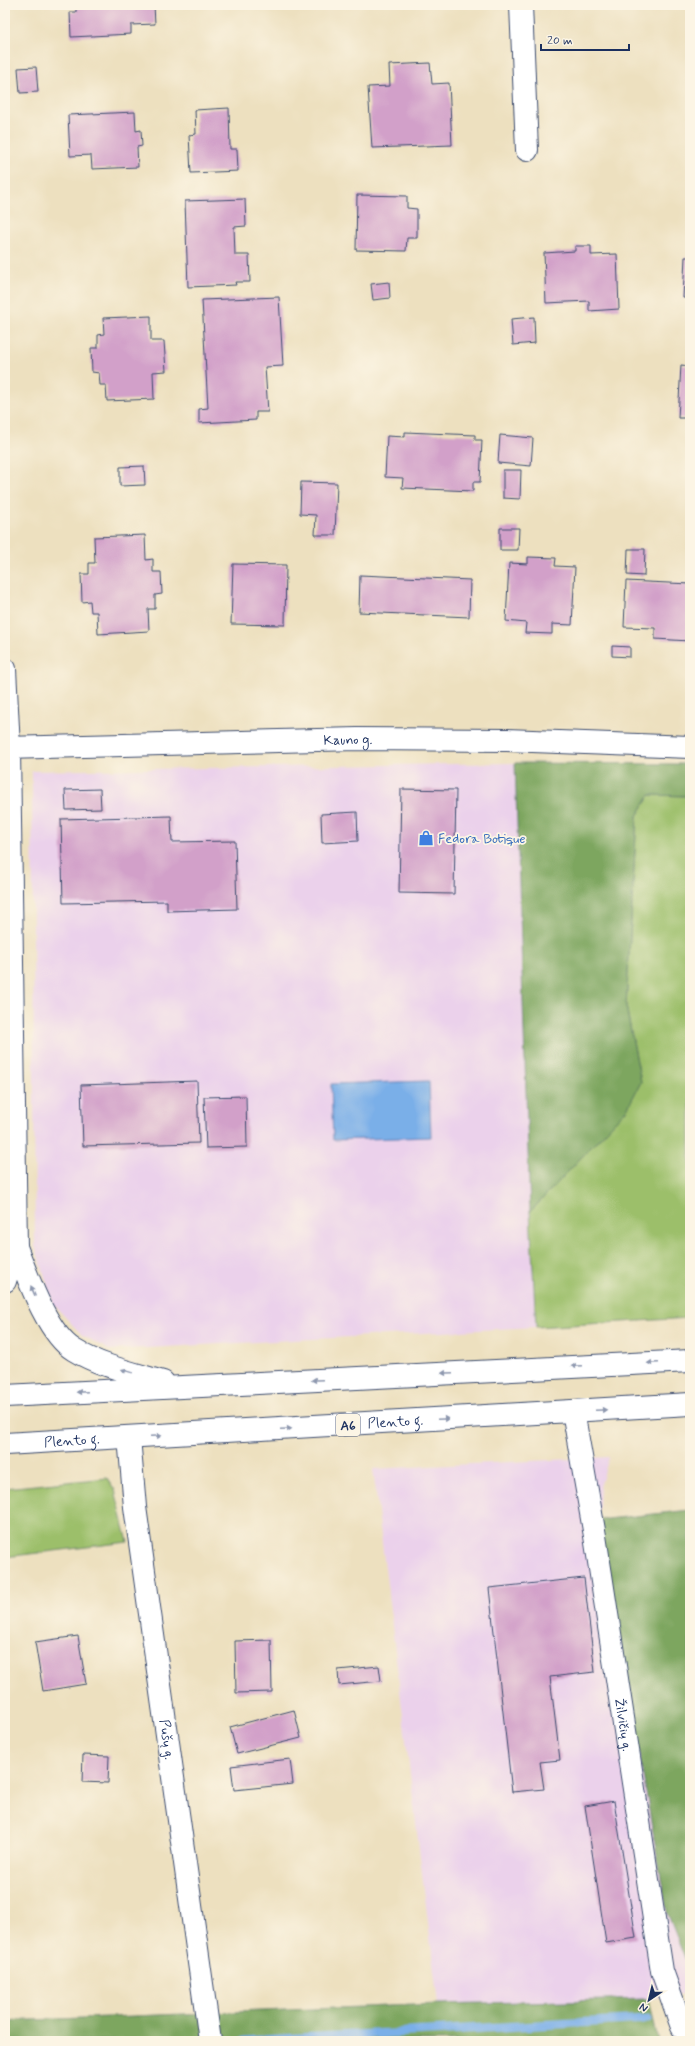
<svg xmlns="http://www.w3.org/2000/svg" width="695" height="2046" font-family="Mynerve,sans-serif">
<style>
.built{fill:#ebd1eb}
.green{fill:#9cbf6a;stroke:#5c7764}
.forest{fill:#7da65e;stroke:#4c6a5e}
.water{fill:#7aafe8;stroke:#4a6fa3}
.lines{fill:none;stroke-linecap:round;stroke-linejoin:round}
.stream{stroke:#7aafe8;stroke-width:9}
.building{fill:#d2a0c9}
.minor-casing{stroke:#3a4a6d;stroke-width:24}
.trunk-casing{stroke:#3a4a6d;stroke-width:24}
.minor{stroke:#fff;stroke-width:22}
.trunk{stroke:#fff;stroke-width:22}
.oneway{fill:#8d97ae}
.labels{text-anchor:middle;stroke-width:3.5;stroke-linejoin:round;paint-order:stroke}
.shield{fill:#fcf5e5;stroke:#5e6a86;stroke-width:1}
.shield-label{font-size:13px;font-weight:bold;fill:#1b2f5e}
.street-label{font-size:14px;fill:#1b2f5e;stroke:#fcf5e5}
.shop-label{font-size:14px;fill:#366cbe;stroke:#fcf5e5;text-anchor:start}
</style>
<rect width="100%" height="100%" fill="#fcf5e5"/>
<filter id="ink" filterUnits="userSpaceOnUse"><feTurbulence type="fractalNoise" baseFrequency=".025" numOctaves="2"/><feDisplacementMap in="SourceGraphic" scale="8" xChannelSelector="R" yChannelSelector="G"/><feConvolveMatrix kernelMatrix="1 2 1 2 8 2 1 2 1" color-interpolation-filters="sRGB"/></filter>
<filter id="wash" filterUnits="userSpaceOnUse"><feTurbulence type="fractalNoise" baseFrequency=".012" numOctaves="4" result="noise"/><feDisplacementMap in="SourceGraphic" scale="16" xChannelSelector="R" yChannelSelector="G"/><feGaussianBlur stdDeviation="0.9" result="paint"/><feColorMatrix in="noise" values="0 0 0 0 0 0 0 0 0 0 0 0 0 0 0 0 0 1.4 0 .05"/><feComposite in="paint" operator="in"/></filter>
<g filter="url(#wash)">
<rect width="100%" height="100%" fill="#ede0bf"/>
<g class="built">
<polygon points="515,763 530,1212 536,1327 109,1350 82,1335 54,1305 35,1246 32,771"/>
<polygon points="609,1457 600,1487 598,1520 667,1912 690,1971 690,1993 649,1999 438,2004 373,1469"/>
</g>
<g class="green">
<polygon points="650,795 690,796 690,1318 536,1327 530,1212 626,1109 641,1082 626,1006 637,816"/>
<polygon points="107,1478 115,1490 128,1542 5,1557 5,1488"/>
</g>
<g class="forest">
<polygon points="515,763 690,764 690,796 650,795 637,816 626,1006 641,1082 627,1109 530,1212"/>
<polygon points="690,1510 690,1971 667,1912 598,1520"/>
<polygon points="649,1999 658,2041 5,2041 5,2021 438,2004"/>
</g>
<polygon class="water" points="429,1081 431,1137 333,1140 331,1084"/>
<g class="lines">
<polyline class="stream" points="244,2041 648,2019"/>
</g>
<g id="blocks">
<g class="building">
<polygon points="76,5 154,5 155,24 131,25 131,34 71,37 70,12 76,12"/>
<polygon points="430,63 432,84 449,83 452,145 372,148 368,87 390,86 389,65"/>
<polygon points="36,67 38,92 20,93 18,68"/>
<polygon points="229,108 230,149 237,149 238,171 191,173 189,135 196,134 195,110"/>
<polygon points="135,112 136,131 141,130 142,146 137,147 138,167 92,169 91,155 70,156 68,115"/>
<polygon points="357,195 407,196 407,208 417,209 417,238 407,238 406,251 356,250"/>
<polygon points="245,199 246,226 234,227 235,255 249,255 250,282 235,282 236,285 188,287 185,201"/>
<polygon points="575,246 591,246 591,255 617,254 619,309 589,311 589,301 546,303 544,253 575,251"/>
<polygon points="685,257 690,257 690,298 683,298"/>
<polygon points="389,282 390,298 373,300 371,284"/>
<polygon points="279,297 283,366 265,367 268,412 256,412 256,420 199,423 199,409 208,408 202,300"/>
<polygon points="151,316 151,341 164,341 166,371 153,372 154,399 107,401 106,385 100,385 99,373 92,372 91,348 98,348 98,335 104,334 103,318"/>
<polygon points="534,317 535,343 513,345 511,319"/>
<polygon points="681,365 690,366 690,418 678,418"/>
<polygon points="405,432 475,435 475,440 482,440 480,482 473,482 473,491 402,488 403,478 385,477 387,436 405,437"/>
<polygon points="500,435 533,438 531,466 498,463"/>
<polygon points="144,466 145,485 120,486 120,467"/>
<polygon points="503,470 521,470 520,499 503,498"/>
<polygon points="301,482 337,483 335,535 315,535 316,515 300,514"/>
<polygon points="500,528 519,528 518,550 500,550"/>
<polygon points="145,535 146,560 153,559 153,572 161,572 162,594 155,595 155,609 148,609 149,631 98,634 97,612 91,612 90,601 82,602 81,574 89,574 89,563 95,563 94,537"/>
<polygon points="628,549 645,549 644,576 627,575"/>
<polygon points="528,557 556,558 555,566 575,567 572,625 552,624 552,634 525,633 526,623 506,621 509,563 528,564"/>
<polygon points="233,564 286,565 285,625 231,624"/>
<polygon points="360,575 470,580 469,617 359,612"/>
<polygon points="626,581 690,584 690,641 655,639 655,628 624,627"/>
<polygon points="612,646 630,647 630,657 612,656"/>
<polygon points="100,789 101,809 66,810 65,790"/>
<polygon points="401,789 456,790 454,894 399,893"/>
<polygon points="357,812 358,841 322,843 321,814"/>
<polygon points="171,816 172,842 235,841 237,909 167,911 167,901 63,903 61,819"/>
<polygon points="197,1081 199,1143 83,1146 81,1085"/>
<polygon points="246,1096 247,1147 206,1148 204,1097"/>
<polygon points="584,1578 595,1672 550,1677 560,1760 540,1762 544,1789 512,1792 489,1588"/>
<polygon points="78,1636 86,1684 43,1691 35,1642"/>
<polygon points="271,1640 272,1692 236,1693 235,1641"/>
<polygon points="379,1666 381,1681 339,1685 338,1670"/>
<polygon points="294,1710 301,1738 237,1754 230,1727"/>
<polygon points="83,1755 109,1756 108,1783 82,1782"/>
<polygon points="290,1759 293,1784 234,1790 231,1766"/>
<polygon points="614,1801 636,1938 606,1943 585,1806"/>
</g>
</g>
</g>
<g filter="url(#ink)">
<use href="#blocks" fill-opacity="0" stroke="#3a4a6d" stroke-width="1"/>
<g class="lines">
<defs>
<g id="minor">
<polyline points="521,5 527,150"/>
<polyline points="5,669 9,748 16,1247"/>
<path id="s1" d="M5,748L357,739L506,740L690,747"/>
<path id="s2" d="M573,1411L595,1536L662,1971L682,2027L690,2032"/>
<path id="s3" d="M129,1437L135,1507L210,2041"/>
</g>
<g id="trunk">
<path d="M16,1247C27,1275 47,1334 74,1350C100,1366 133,1373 163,1382"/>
<polyline points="5,1281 16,1247"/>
<polyline points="5,1396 690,1361"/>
<path id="s4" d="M5,1444L690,1404"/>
</g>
</defs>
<use href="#minor" class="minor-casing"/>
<use href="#trunk" class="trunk-casing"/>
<use href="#minor" class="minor"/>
<use href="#trunk" class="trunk"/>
</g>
<defs><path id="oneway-solid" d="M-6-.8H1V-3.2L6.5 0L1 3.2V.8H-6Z"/></defs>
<g class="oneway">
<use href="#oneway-solid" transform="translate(33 1291) rotate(-113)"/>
<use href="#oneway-solid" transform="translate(653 1363) rotate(177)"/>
<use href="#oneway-solid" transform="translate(577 1366) rotate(177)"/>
<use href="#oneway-solid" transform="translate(127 1371) rotate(-163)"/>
<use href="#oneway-solid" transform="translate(447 1373) rotate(177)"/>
<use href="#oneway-solid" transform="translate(317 1380) rotate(177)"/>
<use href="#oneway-solid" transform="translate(82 1392) rotate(177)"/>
<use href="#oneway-solid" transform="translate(601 1410) rotate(-3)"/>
<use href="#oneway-solid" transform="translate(443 1419) rotate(-3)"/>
<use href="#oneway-solid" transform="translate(286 1429) rotate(-3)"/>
<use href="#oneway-solid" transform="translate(156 1436) rotate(-3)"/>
</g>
</g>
<defs>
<symbol id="shop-bare" viewBox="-9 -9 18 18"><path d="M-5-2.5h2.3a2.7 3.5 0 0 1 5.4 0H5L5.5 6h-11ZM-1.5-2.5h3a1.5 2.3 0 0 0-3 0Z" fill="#3f7fe0" stroke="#fcf5e5" stroke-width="2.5" paint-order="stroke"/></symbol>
</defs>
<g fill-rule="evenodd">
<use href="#shop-bare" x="415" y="827" width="22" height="22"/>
</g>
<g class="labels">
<rect class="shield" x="336" y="1414" width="24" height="22" rx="3"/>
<g class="shield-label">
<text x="348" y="1430">A6</text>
</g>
<g class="street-label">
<text dy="5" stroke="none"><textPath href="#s1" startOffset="343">Kauno g.</textPath></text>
<text dy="5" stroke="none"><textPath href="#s4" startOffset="391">Plento g.</textPath></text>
<text dy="5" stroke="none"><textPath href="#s4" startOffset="67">Plento g.</textPath></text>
<text dy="5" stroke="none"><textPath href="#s2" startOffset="318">Žilvičių g.</textPath></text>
<text dy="5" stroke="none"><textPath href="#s3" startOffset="305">Pušų g.</textPath></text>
</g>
<g class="shop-label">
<text x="438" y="843">Fedora Botique</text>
</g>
</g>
<rect width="695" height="2046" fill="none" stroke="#fcf5e5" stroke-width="20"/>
<g transform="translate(649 2000) rotate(215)" stroke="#fcf5e5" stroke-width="3" paint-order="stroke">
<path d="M0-3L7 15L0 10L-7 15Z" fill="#1b2f5e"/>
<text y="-6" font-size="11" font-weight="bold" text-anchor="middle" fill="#1b2f5e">N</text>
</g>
<path d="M541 44v6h88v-6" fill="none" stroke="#1b2f5e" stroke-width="2"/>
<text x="547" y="44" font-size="12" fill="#1b2f5e" stroke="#fcf5e5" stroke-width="3" paint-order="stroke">20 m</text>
</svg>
